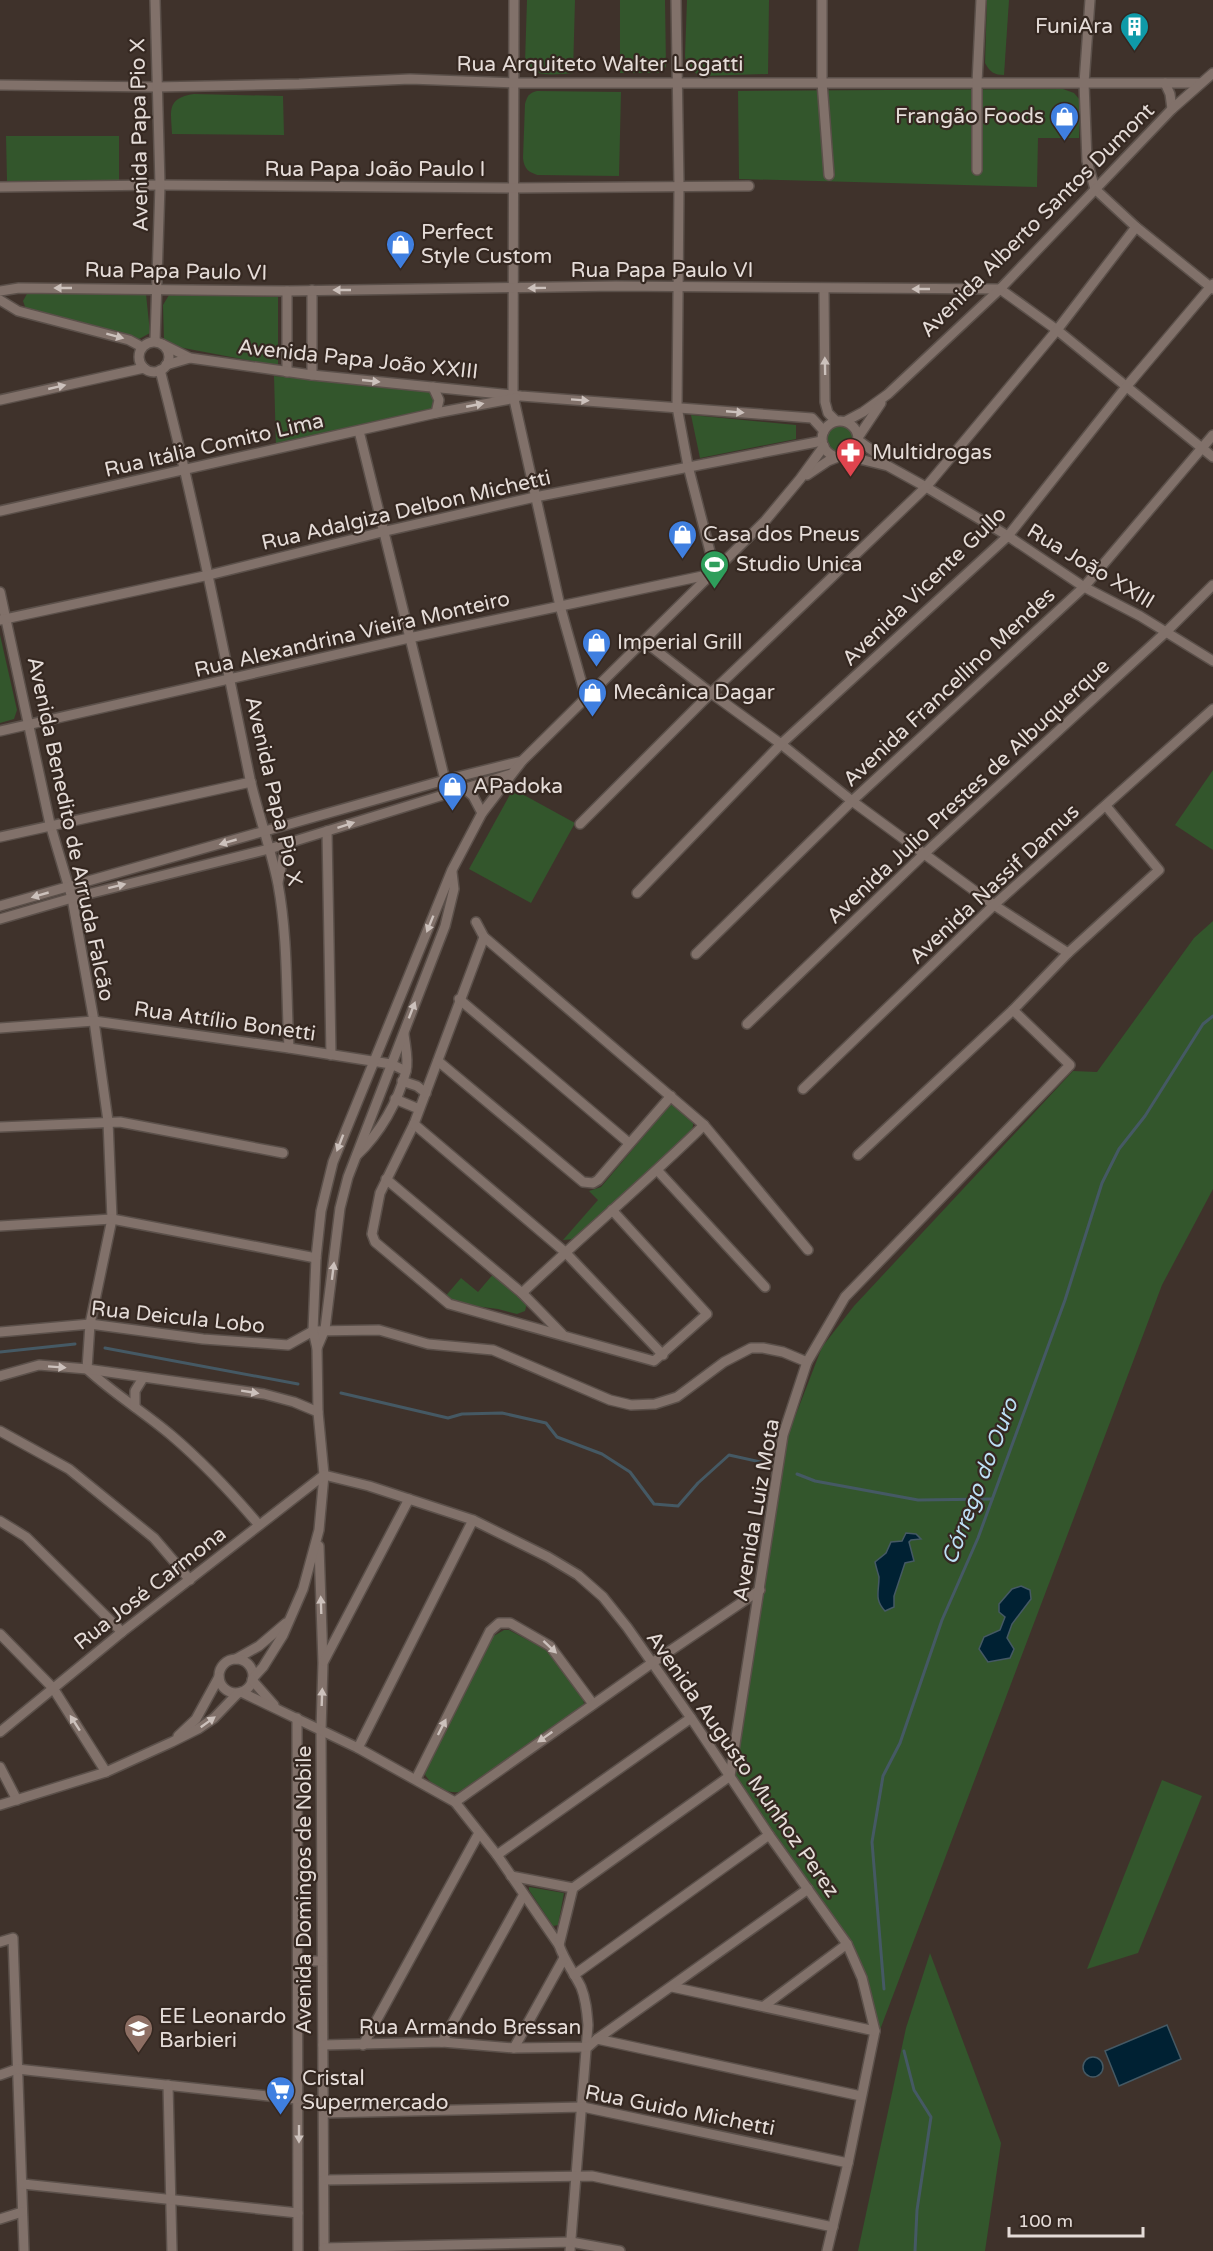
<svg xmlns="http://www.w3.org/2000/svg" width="1213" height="2251" font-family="'Varela Round',sans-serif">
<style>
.green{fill:#33562c}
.water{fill:#002133;stroke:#455964;stroke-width:1.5}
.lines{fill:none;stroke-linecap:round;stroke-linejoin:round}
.stream{stroke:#455964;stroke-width:3}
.minor-casing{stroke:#5b504a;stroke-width:12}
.minor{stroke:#81716a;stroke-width:9}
.oneway{fill:#ccc1bc}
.labels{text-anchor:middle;stroke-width:4.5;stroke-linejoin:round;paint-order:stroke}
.poi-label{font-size:21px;fill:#e5dcd8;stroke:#352821;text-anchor:start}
.street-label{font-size:21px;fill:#e5dcd8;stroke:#352821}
.water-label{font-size:22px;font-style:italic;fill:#bddff5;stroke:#352821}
</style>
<rect width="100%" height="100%" fill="#3f322b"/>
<g class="green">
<path d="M527,0H575L573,73C557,74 534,79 525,62Z"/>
<polygon points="620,0 665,0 666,67 658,73 620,73"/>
<polygon points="687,0 769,0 768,74 700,76 687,67 685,56"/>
<path d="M987,0H1009L1004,75C994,75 990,72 985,63Z"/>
<polygon points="1063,89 1074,93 1080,100 1079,138 1038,138 1037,187 739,179 738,91"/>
<path d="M537,91L621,92L619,176L539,175C529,173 524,169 523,158L525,104C527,96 529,93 537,91Z"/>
<path d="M194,94L283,96L284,135L172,134C171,111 166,98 194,94Z"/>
<polygon points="6,136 119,136 119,180 7,181"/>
<polygon points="28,292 146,294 150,333 139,339 27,312 23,301"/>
<polygon points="169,295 278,297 278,366 173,346 164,340 163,305"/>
<path d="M274,376L428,391C434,397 436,403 431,410L276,447Z"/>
<polygon points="691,415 796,425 796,439 700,458"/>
<circle cx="841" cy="439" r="14"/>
<polygon points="0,635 17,710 14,719 0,723"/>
<polygon points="1213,770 1213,850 1175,825"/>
<polygon points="513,789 575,823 531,903 469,869"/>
<polygon points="1213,921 1213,1189 1162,1285 875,2043 876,2019 851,1941 808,1888 731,1776 764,1591 788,1435 822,1347 854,1306 1073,1071 1097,1072 1194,938"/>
<polygon points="674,1104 694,1120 692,1131 574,1239 563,1240 598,1200 589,1191 601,1187 670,1105"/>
<polygon points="495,1272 527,1303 525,1311 517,1314 498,1309 451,1303 443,1299 461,1278 478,1292"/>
<path d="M504,1630H509L550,1652L583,1698L584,1704L581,1708L459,1792C446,1794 428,1784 424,1772L492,1637Z"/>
<polygon points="1162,1780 1202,1796 1138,1953 1087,1969"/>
<polygon points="529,1887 564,1893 558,1925 553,1926 529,1890"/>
<polygon points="930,1953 1001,2143 985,2251 858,2251 906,2028"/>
</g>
<g class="water">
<path d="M906,1533L916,1534L921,1539L911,1540L909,1542L914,1561L905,1563L894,1596V1607L885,1611C874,1599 879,1592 879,1577C878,1573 876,1567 875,1562L886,1553L891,1542L902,1541Z"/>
<polygon points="1021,1586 1030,1590 1031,1599 1012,1624 1007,1638 1014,1649 1010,1658 988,1662 979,1649 984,1637 1000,1630 1005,1617 999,1612 999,1604 1012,1589"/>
<polygon points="1167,2025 1181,2059 1119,2086 1105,2051"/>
<circle cx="1093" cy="2067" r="10"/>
</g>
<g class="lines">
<g class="stream">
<polyline points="105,1348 298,1384"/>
<polyline points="0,1352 75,1344"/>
<polyline points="341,1393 448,1418 462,1414 502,1413 546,1423 557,1437 602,1454 630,1472 654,1504 678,1506 698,1483 729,1455 765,1463"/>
<polyline points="797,1474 815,1481 918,1500 992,1499"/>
<polyline points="884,1989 872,1842 883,1776 900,1743 942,1620 978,1538 1065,1300 1102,1183 1119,1149 1145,1116 1203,1024 1213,1016"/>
<polyline points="904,2051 914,2090 931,2117 917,2210 915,2251"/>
</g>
<defs>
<g id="minor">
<polyline points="514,0 513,395 560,606 586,698"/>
<polyline points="676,0 679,186 677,407 688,466 715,571"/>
<polyline points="822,0 822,82 829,175"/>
<polyline points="1090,0 1084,83 1087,161 1095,189 1136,227 1213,289"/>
<polyline points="1165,83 1170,94 1172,109"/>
<polyline points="0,85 156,87 299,84 410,79 514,83 1200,83"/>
<polyline points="977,170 977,83 981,0"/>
<polyline points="0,187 160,185 512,188 749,186"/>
<polyline points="824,289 825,402 828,413 836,421"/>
<polyline points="312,290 312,375"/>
<polyline points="0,291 19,288 287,291 616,286 1000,289 1057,330 1213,457"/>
<polyline points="287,291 287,372"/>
<polyline points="0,300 18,311 129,340 142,347"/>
<polyline points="155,341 160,185 155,0"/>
<circle cx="154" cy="357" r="15"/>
<polyline points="162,344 190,358 312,375 521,396 812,418 824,431"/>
<polyline points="166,365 190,358"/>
<path d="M160,370C195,505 222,642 250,779C258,814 271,849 278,884C288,938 286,994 289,1048"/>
<polyline points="433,387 439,400 436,413"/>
<polyline points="0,400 144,368"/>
<circle cx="840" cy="439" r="18"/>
<polyline points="846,421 863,412 888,394 1000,289 1172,109 1213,73"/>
<polyline points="359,431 446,784"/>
<polyline points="859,436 881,403"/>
<polyline points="859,441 873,451 886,465"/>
<polyline points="847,456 888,466 926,487 1008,536 1084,587 1140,616 1213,661"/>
<polyline points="807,475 828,461 838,457"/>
<polyline points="0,511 436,413 516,398"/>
<path d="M0,592L50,824L72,898L94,1021L108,1121L112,1219L90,1324L87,1369C114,1394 144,1412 171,1435C205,1464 231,1492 259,1525"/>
<polyline points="0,620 209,575 386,531 535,497 822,441"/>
<polyline points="644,641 711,693 781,744 852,801 994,905 1068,953"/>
<polyline points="0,731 409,638 712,574"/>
<polyline points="464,788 473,796 482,813"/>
<polyline points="580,824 711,693 926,487 1057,330 1136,227"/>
<polyline points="327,831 331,1055"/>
<polyline points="0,837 251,782"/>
<polyline points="278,882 286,844"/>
<polyline points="637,893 781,744 1008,536 1126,387 1213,284"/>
<polyline points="0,906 445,780 522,761"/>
<polyline points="0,919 72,898 269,849 511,774"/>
<polyline points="476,922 484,937 704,1125 808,1250"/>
<polyline points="484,937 414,1124 380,1193 372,1234 375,1242 449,1304 654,1361 707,1314 612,1210"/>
<polyline points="696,954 852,801 1084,587 1213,435"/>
<polyline points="459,999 629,1143"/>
<polyline points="747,1024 924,854 1166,632 1213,585"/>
<polyline points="0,1028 94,1021 289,1048 391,1064 406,1071"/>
<polyline points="438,1061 583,1182 593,1183 598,1180 671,1096"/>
<polyline points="402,1081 417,1086 426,1093"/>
<polyline points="803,1089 994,905 1213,709"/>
<polyline points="395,1099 419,1109"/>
<polyline points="414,1124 565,1252 663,1355"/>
<polyline points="0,1127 120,1122 283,1153"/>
<path d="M357,1155C380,1133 398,1102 406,1071C409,1060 405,1045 404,1034"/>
<polyline points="858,1155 1013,1010 1068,953 1159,870 1106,806"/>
<polyline points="658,1171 765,1287"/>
<polyline points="386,1179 522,1293 562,1334"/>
<polyline points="0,1226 112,1219 316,1258"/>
<path d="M522,1293C582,1236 645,1183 704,1125"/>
<polyline points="0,1332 90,1324 203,1339 288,1345 313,1331 379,1330 428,1344 493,1350 610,1400 631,1405 655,1404 677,1397 724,1362 751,1348 763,1348 783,1352 807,1362"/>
<polyline points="317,1348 325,1329 340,1208 348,1177 445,926 454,889 452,872"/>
<polyline points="0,1376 39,1365 87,1369 264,1394 294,1402 318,1412"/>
<polyline points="135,1407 135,1391 143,1378"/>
<polyline points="0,1431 69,1469 154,1538 190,1580"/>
<polyline points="0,1521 26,1537 122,1632"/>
<polyline points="319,1546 323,1663 321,1730 324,2251"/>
<polyline points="0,1634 53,1688 106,1772"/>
<polyline points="236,1659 259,1646 286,1623"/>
<circle cx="236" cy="1676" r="17"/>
<polyline points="324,1661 409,1499"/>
<polyline points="253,1678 263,1667 283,1635 303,1589 319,1530 324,1475 318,1412 317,1348 313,1331 316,1258 321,1211 333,1162 452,870 482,813 522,761 765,521 800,479 824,446"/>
<polyline points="252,1680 274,1705"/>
<path d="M241,1692L358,1748L455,1802L497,1855L559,1945C564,1960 574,1973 581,1987C586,1999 587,2012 588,2025L570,2251"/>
<polyline points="297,1718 298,2251"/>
<polyline points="0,1732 122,1632 324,1475 369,1486 473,1520 548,1557 578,1575 603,1597 627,1627 691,1718 769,1835 847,1944 862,1978 875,2031 848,2163 827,2251"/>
<polyline points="178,1736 196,1719 219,1677"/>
<polyline points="358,1748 473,1520"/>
<polyline points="0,1767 17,1800"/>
<polyline points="416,1779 490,1631 499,1623 510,1623 550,1646 593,1704"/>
<polyline points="455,1802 652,1663 760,1590"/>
<polyline points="0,1805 106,1772 172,1742 198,1729 214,1718 238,1693"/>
<polyline points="497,1855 691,1718"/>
<polyline points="511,1876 573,1888"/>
<polyline points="0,1942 13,1938 24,2251"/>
<polyline points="559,1945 573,1888 730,1776 783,1435 807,1362 845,1297 1070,1065 1013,1010"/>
<polyline points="298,1961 322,1961"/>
<polyline points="574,1975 769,1835"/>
<polyline points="672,1987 875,2031"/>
<polyline points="764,2006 847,1944"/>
<polyline points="597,2039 808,1889"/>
<polyline points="442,2042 523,1896"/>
<polyline points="323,2045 442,2042 514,2048 588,2047 597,2039 861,2096"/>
<polyline points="363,2045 479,1833"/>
<polyline points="514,2048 564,1958"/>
<polyline points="0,2075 17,2069 323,2102"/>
<polyline points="168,2085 172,2251"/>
<polyline points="324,2113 583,2107 848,2163"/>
<polyline points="324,2180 592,2176 833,2227"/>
<polyline points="23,2184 298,2213"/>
<polyline points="0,2219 22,2212"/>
<polyline points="324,2248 571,2242 620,2251"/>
</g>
</defs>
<use href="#minor" class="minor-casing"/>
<use href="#minor" class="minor"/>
</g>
<defs><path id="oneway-solid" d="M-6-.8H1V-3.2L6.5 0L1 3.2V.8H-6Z" transform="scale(1.5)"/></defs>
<g class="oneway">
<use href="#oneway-solid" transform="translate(63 288) rotate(-180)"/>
<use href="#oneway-solid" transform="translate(537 288) rotate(179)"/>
<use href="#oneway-solid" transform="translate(921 289) rotate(180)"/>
<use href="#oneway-solid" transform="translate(342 290) rotate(180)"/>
<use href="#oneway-solid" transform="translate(115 336) rotate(15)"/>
<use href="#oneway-solid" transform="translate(825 366) rotate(-91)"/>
<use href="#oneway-solid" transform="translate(371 381) rotate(6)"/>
<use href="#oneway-solid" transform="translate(57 387) rotate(-13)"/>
<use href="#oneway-solid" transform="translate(580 400) rotate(4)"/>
<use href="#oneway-solid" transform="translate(475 405) rotate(-11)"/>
<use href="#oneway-solid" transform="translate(735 412) rotate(5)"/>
<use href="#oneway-solid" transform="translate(346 825) rotate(-18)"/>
<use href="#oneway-solid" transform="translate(228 842) rotate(164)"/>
<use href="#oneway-solid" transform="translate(117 886) rotate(-14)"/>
<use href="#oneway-solid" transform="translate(40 895) rotate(164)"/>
<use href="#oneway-solid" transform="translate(430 924) rotate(112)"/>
<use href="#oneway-solid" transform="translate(412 1010) rotate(-69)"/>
<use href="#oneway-solid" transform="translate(340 1143) rotate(111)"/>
<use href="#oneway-solid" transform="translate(333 1271) rotate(-83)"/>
<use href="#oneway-solid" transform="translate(57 1367) rotate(4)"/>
<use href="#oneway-solid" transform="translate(250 1392) rotate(9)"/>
<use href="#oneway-solid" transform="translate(321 1605) rotate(-92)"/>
<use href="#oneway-solid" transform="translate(550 1647) rotate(43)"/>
<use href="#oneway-solid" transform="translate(322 1697) rotate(-88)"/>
<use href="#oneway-solid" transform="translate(208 1722) rotate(-36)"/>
<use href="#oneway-solid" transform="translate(75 1723) rotate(-123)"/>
<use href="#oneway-solid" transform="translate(442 1727) rotate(-63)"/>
<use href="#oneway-solid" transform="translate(545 1737) rotate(145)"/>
<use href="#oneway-solid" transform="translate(299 2134) rotate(90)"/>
</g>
<defs>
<symbol id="building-pin" viewBox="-11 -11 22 30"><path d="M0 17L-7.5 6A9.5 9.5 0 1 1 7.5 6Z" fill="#0f9aa8" stroke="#352821"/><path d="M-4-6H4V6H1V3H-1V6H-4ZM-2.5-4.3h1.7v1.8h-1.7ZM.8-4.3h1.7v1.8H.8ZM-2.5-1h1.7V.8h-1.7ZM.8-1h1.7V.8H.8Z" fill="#fff"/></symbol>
<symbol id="shop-pin" viewBox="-11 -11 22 30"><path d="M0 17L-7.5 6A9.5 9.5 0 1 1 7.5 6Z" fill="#3f7fe0" stroke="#352821"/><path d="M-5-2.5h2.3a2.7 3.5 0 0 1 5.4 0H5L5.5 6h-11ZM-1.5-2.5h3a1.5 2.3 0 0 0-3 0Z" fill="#fff"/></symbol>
<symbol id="pharmacy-pin" viewBox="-11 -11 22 30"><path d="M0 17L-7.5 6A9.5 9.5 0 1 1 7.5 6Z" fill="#e0444e" stroke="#352821"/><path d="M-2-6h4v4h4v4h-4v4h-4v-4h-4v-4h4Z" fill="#fff"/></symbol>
<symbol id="stadium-pin" viewBox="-11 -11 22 30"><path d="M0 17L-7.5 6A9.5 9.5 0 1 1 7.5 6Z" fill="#2e9e5b" stroke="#352821"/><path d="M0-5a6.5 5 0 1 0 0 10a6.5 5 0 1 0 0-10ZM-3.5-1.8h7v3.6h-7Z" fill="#fff"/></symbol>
<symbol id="school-pin" viewBox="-11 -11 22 30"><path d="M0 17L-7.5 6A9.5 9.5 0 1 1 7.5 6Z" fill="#8d6e63" stroke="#352821"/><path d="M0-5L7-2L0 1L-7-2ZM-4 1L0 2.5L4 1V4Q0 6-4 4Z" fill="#fff"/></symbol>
<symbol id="supermarket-pin" viewBox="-11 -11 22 30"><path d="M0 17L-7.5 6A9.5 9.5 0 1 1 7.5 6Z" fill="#3f7fe0" stroke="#352821"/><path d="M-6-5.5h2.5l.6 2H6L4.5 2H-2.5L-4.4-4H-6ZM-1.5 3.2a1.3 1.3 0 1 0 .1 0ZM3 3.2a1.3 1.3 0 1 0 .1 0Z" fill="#fff"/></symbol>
</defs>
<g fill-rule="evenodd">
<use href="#building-pin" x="1118" y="10" width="33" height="45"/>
<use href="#shop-pin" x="1048" y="100" width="33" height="45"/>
<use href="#shop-pin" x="384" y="228" width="33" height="45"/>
<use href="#pharmacy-pin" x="834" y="436" width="33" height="45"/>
<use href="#shop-pin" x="666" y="518" width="33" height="45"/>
<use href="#stadium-pin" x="698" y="548" width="33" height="45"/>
<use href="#shop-pin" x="580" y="626" width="33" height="45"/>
<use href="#shop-pin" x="576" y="676" width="33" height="45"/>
<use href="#shop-pin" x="436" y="770" width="33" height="45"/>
<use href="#school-pin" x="122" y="2012" width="33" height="45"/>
<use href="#supermarket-pin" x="264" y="2074" width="33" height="45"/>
</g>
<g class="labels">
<g class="poi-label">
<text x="1113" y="33" text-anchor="end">FuniAra</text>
<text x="1044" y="123" text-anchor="end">Frangão Foods</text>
<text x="421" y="239">Perfect<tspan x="421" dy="24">Style Custom</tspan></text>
<text x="872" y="459">Multidrogas</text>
<text x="703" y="541">Casa dos Pneus</text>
<text x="736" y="571">Studio Unica</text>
<text x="617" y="649">Imperial Grill</text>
<text x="613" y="699">Mecânica Dagar</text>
<text x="473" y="793">APadoka</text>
<text x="159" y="2023">EE Leonardo<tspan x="159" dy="24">Barbieri</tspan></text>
<text x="302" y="2085">Cristal<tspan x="302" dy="24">Supermercado</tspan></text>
</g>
<g class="street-label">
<text x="600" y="71">Rua Arquiteto Walter Logatti</text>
<text transform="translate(139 135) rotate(-91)" y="7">Avenida Papa Pio X</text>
<text x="375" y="176">Rua Papa João Paulo I</text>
<text transform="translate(1037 220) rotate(-45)" y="7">Avenida Alberto Santos Dumont</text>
<text x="662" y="277">Rua Papa Paulo VI</text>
<text transform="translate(176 271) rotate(1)" y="7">Rua Papa Paulo VI</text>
<text transform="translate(358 359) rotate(6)" y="7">Avenida Papa João XXIII</text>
<text transform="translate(214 445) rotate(-13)" y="7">Rua Itália Comito Lima</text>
<text transform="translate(406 510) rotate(-13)" y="7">Rua Adalgiza Delbon Michetti</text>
<text transform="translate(1091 566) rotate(31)" y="7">Rua João XXIII</text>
<text transform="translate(924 586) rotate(-44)" y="7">Avenida Vicente Gullo</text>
<text transform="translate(352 634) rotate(-13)" y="7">Rua Alexandrina Vieira Monteiro</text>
<text transform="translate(949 687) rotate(-43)" y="7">Avenida Francellino Mendes</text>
<text transform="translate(274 791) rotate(77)" y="7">Avenida Papa Pio X</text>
<text transform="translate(968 791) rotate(-43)" y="7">Avenida Julio Prestes de Albuquerque</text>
<text transform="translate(71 829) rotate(78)" y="7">Avenida Benedito de Arruda Falcão</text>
<text transform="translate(994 884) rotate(-43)" y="7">Avenida Nassif Damus</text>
<text transform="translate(225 1021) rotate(8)" y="7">Rua Attílio Bonetti</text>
<text transform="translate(178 1317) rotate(6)" y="7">Rua Deicula Lobo</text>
<text transform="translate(756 1510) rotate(-80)" y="7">Avenida Luiz Mota</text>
<text transform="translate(150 1588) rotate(-38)" y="7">Rua José Carmona</text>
<text transform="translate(743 1764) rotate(55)" y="7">Avenida Augusto Munhoz Perez</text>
<text transform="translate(304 1890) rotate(-90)" y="7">Avenida Domingos de Nobile</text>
<text x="470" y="2034">Rua Armando Bressan</text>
<text transform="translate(680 2110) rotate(11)" y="7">Rua Guido Michetti</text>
</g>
<g class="water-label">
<text transform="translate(979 1481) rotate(-69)" y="8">Córrego do Ouro</text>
</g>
</g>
<path d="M1009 2227v9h134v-9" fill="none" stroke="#e5dcd8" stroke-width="3"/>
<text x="1018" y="2227" font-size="18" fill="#e5dcd8" stroke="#352821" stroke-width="4.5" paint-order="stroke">100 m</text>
</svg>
